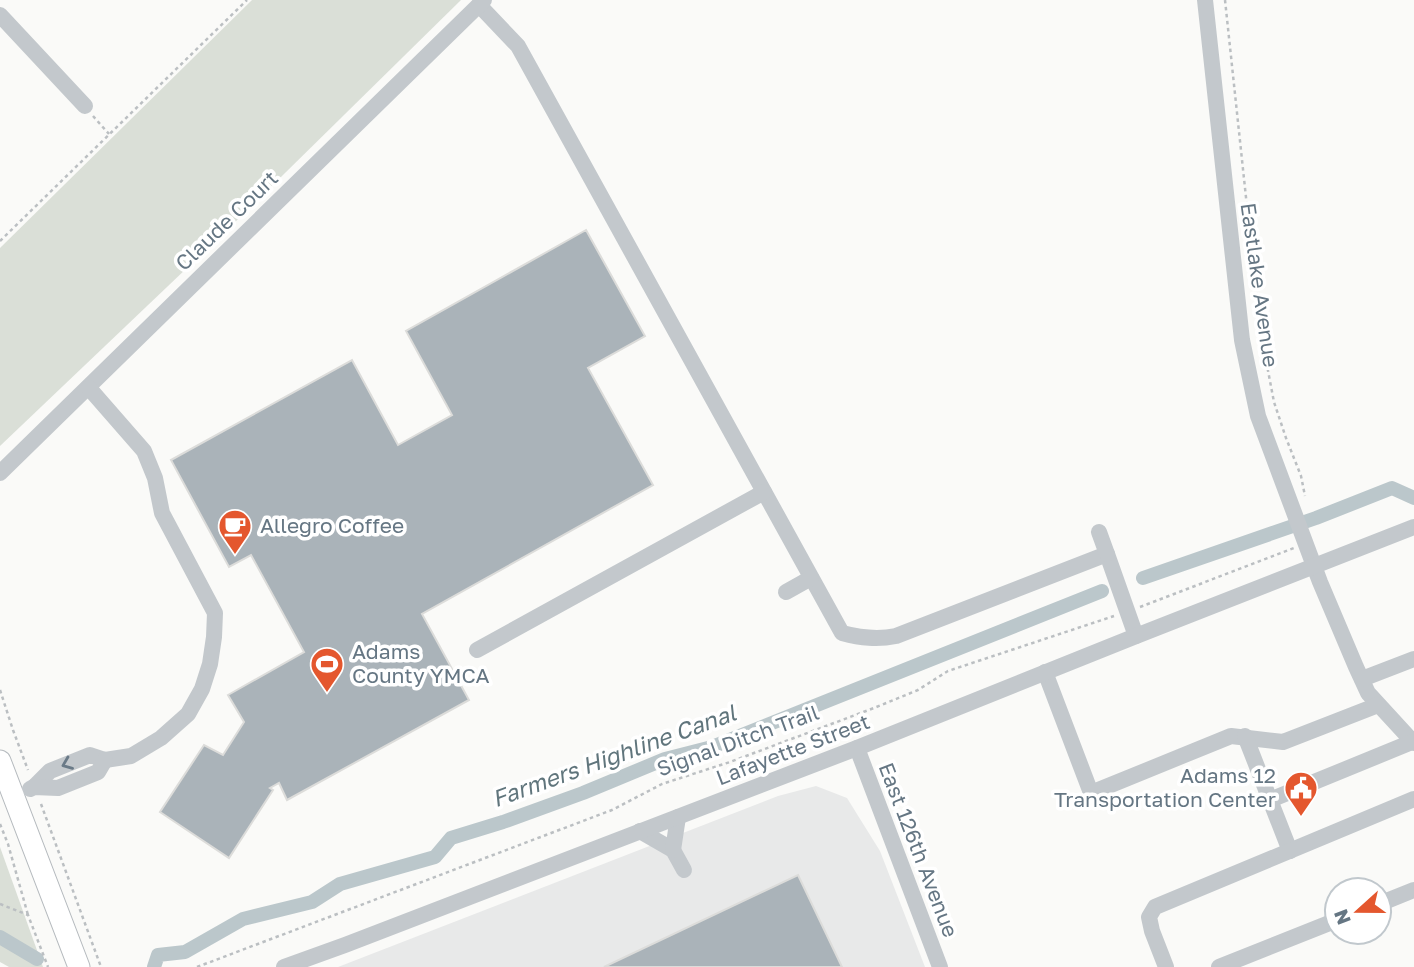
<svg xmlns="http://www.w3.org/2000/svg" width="1414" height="967" font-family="'Golos Text',sans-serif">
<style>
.built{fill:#e8e9e9}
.green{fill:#dadfd7}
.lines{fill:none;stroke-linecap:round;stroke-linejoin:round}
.canal{stroke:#bbc7cb;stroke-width:14}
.building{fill:#aab3b9;stroke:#dcdcda;stroke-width:2}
.major-casing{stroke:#b5babe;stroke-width:23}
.path{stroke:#bbbfc2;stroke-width:2.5;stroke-dasharray:3.5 3.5;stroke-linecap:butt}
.minor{stroke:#c3c8cc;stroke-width:16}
.major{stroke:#fff;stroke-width:21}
.oneway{stroke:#6a7a87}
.labels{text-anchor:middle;stroke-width:7;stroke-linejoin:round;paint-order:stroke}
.street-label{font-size:21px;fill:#657683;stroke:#fff}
.poi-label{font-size:21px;fill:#657683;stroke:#fff;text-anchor:start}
.water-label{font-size:23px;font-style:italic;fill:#60757c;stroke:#fff}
</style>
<rect width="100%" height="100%" fill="#fafaf8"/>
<polygon class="built" points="816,786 847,798 880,851 925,967 338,967 778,796"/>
<g class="green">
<polygon points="252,0 461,0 230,227 0,446 0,248"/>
<polygon points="0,847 43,967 9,967 0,962"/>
</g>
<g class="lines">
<g class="canal">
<polyline points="1143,578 1316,518 1392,488 1414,498"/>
<polyline points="0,937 37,959"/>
<polyline points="154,967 158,955 185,952 243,919 312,902 340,884 435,857 451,838 503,822 583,793 665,759 712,747 1102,591"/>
</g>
</g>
<g class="building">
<polygon points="586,230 645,336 588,368 653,485 422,614 469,700 287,800 279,783 270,788 273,790 229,858 160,812 204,745 223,755 244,722 228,695 304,652 251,555 229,567 171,460 352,360 398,445 452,415 406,331"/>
<polygon points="798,875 842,967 604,967"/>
</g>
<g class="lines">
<defs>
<polyline id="major" points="0,761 79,967"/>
</defs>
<use href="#major" class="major-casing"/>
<g class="path">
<polyline points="1225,0 1260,329 1274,402 1286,438 1301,476 1305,496"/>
<polyline points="93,116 109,134"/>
<polyline points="0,241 247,0"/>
<polyline points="1140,607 1294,548"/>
<polyline points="0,690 13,730 28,770"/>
<polyline points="41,804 101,967"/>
<polyline points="0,824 8,844 28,915"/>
<polyline points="0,904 28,915 48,967"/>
<polyline points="197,967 612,810 662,784 730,762 874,708 918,690 948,671 1114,616"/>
</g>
<g class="minor">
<polyline points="1205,0 1242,340 1258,416 1320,582 1356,667 1368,693 1414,743"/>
<path d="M479,5L518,46L842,633C861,638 877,640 896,636L1107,554L1136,636"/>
<polyline points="0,15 85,106"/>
<polyline points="0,473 484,0"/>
<polyline points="1099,532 1107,554"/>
<polyline points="786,592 811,578"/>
<polyline points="477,650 764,492"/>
<polyline points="1045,672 1091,793 1231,736 1283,742 1378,705"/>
<polyline points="1362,679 1414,659"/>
<polyline points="1245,736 1290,851"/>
<polyline points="857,748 940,967"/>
<polyline points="34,787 50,771 90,755 105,760 131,756 161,738 188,714 202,689 210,664 214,637 215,613 162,513 155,478 144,451 89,388"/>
<polyline points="30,789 34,787 58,788 98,772 105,760"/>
<polyline points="1270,800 1412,742"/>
<polyline points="640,831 673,850 684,870"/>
<polyline points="673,850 678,817"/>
<polyline points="1379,904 1414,890"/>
<polyline points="284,967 345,945 857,748 1136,636 1414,527"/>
<polyline points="1166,967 1152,931 1149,917 1155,907 1414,799"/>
<polyline points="1219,967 1337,920"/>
</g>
<use href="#major" class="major"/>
</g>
<defs><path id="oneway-chevron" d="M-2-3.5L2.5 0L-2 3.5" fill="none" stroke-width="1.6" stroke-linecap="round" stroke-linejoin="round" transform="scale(1.75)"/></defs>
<use class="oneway" href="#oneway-chevron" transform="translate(67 764) rotate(158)"/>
<defs>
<symbol id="cafe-pin" viewBox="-11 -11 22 30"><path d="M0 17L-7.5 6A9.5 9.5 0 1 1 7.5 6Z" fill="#e4572e" stroke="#fff"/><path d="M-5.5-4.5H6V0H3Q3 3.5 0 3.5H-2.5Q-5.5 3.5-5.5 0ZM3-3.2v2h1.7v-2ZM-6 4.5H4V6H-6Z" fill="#fff"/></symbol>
<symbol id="stadium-pin" viewBox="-11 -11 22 30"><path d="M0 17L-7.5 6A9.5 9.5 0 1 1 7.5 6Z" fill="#e4572e" stroke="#fff"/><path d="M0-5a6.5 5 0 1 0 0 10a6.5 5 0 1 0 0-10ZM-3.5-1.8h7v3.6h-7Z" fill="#fff"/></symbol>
<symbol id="civic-pin" viewBox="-11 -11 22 30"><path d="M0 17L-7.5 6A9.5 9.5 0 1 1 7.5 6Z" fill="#e4572e" stroke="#fff"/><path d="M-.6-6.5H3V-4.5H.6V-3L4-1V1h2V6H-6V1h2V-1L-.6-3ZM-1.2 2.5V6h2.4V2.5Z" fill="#fff"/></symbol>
</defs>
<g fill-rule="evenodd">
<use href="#cafe-pin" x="216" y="507" width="38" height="52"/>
<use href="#stadium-pin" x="308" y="645" width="38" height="52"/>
<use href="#civic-pin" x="1282" y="769" width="38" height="52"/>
</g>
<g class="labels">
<g class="street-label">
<text transform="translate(227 221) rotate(-44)" y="7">Claude Court</text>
<text transform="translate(1259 285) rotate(82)" y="7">Eastlake Avenue</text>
<text transform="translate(738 741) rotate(-20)" y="7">Signal Ditch Trail</text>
<text transform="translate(793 750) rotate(-21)" y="7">Lafayette Street</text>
<text transform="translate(918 850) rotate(69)" y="7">East 126th Avenue</text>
</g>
<g class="poi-label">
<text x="260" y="533">Allegro Coffee</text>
<text x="352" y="659">Adams<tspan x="352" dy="24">County YMCA</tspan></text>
<text x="1276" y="783" text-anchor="end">Adams 12<tspan x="1276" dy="24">Transportation Center</tspan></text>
</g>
<g class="water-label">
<text transform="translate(614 756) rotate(-20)" y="8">Farmers Highline Canal</text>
</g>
</g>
<g transform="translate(1358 911) rotate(249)"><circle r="33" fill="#ffffff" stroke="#c1c8cd" stroke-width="2"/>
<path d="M0-5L12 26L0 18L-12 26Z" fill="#e4572e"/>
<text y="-10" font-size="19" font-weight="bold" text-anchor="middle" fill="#657683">N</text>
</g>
</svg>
